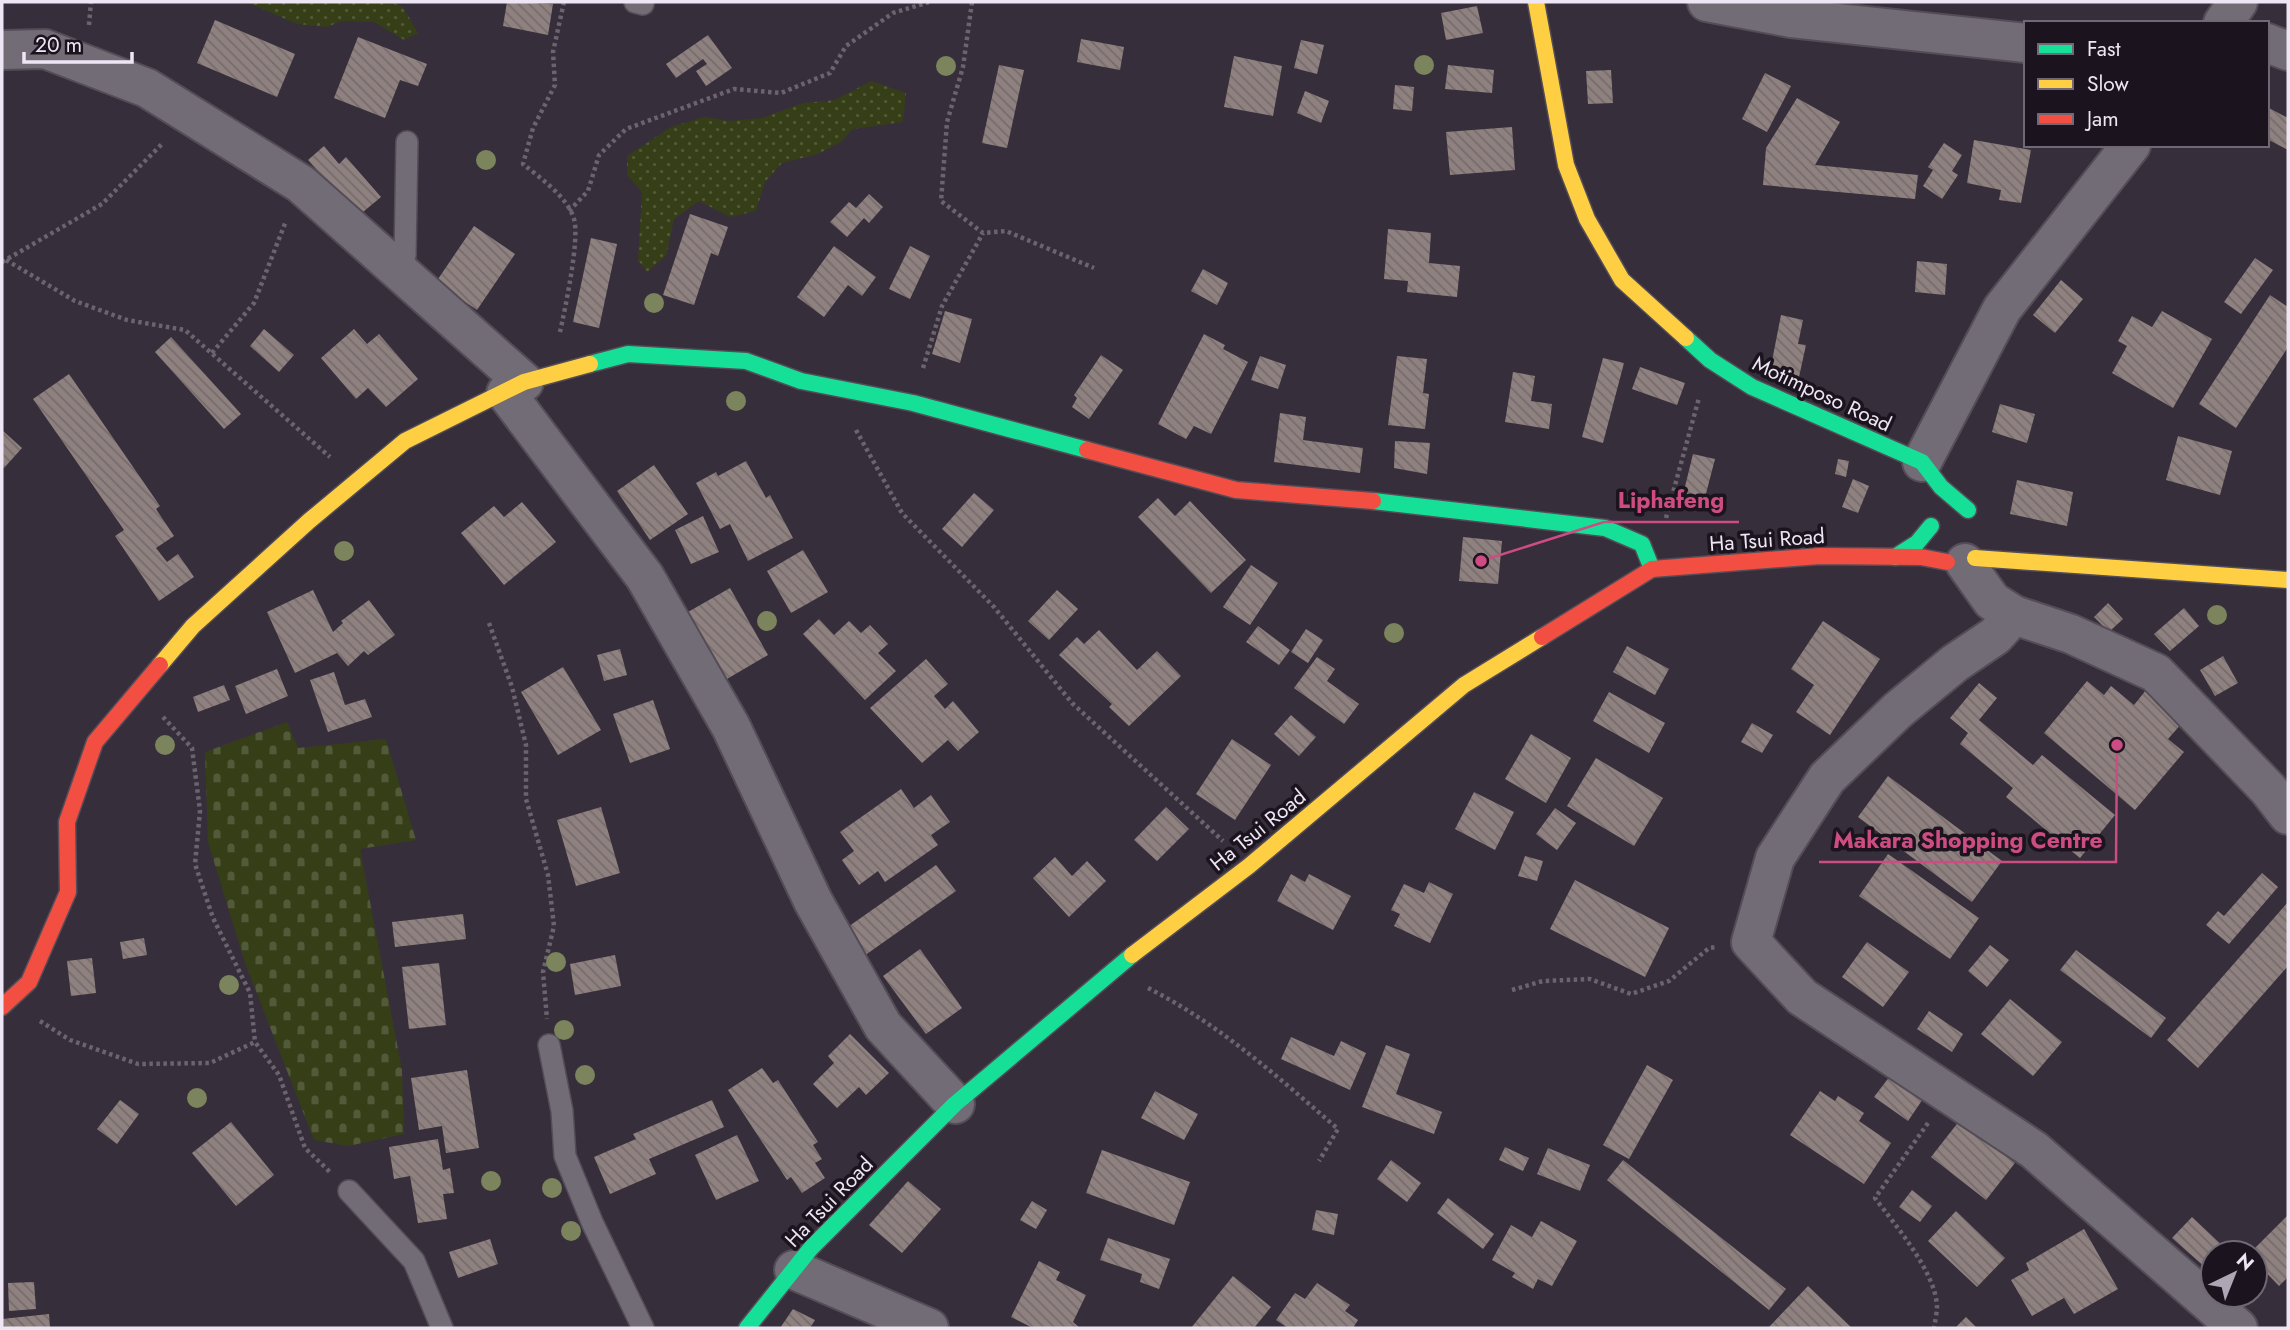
<svg xmlns="http://www.w3.org/2000/svg" width="2290" height="1330" font-family="Jost,sans-serif">
<style>
.grass{fill:url(#grass-dots)}
.cemetery{fill:url(#cemetery-stones)}
.building{fill:url(#building-back-hatch)}
.lines{fill:none;stroke-linecap:round;stroke-linejoin:round}
.lane-casing{stroke:#544d57;stroke-width:24}
.street-casing{stroke:#544d57;stroke-width:42}
.fast-casing{stroke:#544d57;stroke-width:19}
.slow-casing{stroke:#544d57;stroke-width:19}
.jam-casing{stroke:#544d57;stroke-width:19}
.path{stroke:#6b646e;stroke-width:4.5;stroke-dasharray:3.5 3.5;stroke-linecap:butt}
.lane{stroke:#726c76;stroke-width:21}
.street{stroke:#726c76;stroke-width:38}
.fast{stroke:#16e098;stroke-width:16}
.slow{stroke:#ffcf43;stroke-width:16}
.jam{stroke:#f24e42;stroke-width:16}
.tree{fill:#7c845d}
.labels{text-anchor:middle;stroke-width:7;stroke-linejoin:round;paint-order:stroke}
.street-label{font-size:21px;fill:#efe6f5;stroke:#1b141e}
.leader{fill:none;stroke:#cd4c82;stroke-width:2.5}
.callout-dot{fill:#cd4c82;stroke:#1b141e;stroke-width:2.5}
.callout-label{font-size:23px;text-anchor:middle;font-weight:bold;fill:#cd4c82;stroke:#1b141e;stroke-width:7;stroke-linejoin:round;paint-order:stroke}
</style>
<defs>
<pattern id="grass-dots" width="8" height="8" patternUnits="userSpaceOnUse" patternTransform="scale(1.75)"><rect width="8" height="8" fill="#363e18"/><path d="M2 2h.1M6 6h.1" fill="none" stroke="#535a3a" stroke-width="1.8" stroke-linecap="round"/></pattern>
<pattern id="cemetery-stones" width="16" height="16" patternUnits="userSpaceOnUse" patternTransform="scale(1.75)"><rect width="16" height="16" fill="#363e18"/><path d="M2 7V4a2 2 0 0 1 4 0v3zM10 15v-3a2 2 0 0 1 4 0v3z" fill="#535a3a"/></pattern>
<pattern id="building-back-hatch" width="6" height="6" patternUnits="userSpaceOnUse" patternTransform="scale(1.75)"><rect width="6" height="6" fill="#8f817f"/><path d="M-1 5l2 2M0 0l6 6M5-1l2 2" fill="none" stroke="#766c6c"/></pattern>
</defs>
<rect width="100%" height="100%" fill="#362e3a"/>
<g class="grass">
<polygon points="246,2 392,2 403,7 418,33 404,40 374,22 342,21 327,27 297,24"/>
<polygon points="871,81 906,93 903,122 853,129 841,142 818,154 782,163 765,182 756,211 730,217 699,201 674,219 666,256 647,272 638,260 642,192 627,175 627,156 671,127 704,117 729,121 762,118 803,103 835,100"/>
</g>
<polygon class="cemetery" points="287,722 298,748 386,739 416,840 360,849 402,1070 404,1134 348,1146 314,1140 245,963 208,842 205,752"/>
<g class="building">
<polygon points="507,2 553,4 548,35 503,26"/>
<polygon points="1477,6 1483,33 1446,40 1441,13"/>
<polygon points="215,20 295,54 277,97 197,63"/>
<polygon points="708,35 732,68 706,86 696,71 707,64 703,59 676,78 666,64"/>
<polygon points="358,37 427,64 418,86 400,80 385,118 334,98"/>
<polygon points="1081,39 1124,47 1120,70 1077,62"/>
<polygon points="1301,40 1324,45 1317,74 1294,68"/>
<polygon points="1234,56 1282,66 1273,116 1224,107"/>
<polygon points="999,65 1024,70 1007,148 982,143"/>
<polygon points="1448,65 1494,70 1492,93 1445,89"/>
<polygon points="1611,70 1613,103 1588,104 1586,71"/>
<polygon points="1765,73 1791,86 1767,132 1742,119"/>
<polygon points="1395,85 1414,87 1412,111 1393,109"/>
<polygon points="1305,91 1329,101 1321,123 1297,113"/>
<polygon points="1797,98 1840,122 1815,165 1918,175 1915,199 1763,185 1766,148"/>
<polygon points="2267,107 2288,118 2288,150 2267,139"/>
<polygon points="1512,127 1515,170 1450,175 1446,132"/>
<polygon points="1974,140 2031,150 2021,203 1999,200 2001,190 1967,183"/>
<polygon points="1944,143 1962,155 1952,171 1958,175 1942,199 1923,186 1933,170 1928,167"/>
<polygon points="324,146 339,164 346,157 381,197 357,217 308,160"/>
<polygon points="869,194 883,207 869,223 864,218 847,237 830,222 849,202 856,208"/>
<polygon points="690,214 728,227 718,256 711,253 694,305 663,295"/>
<polygon points="474,226 515,254 477,310 436,282"/>
<polygon points="1388,229 1431,233 1429,263 1460,266 1457,297 1407,292 1408,281 1384,279"/>
<polygon points="591,238 617,244 599,328 573,322"/>
<polygon points="834,246 876,277 862,296 848,285 824,317 797,297"/>
<polygon points="910,246 930,256 910,299 889,289"/>
<polygon points="2255,258 2273,270 2241,314 2224,302"/>
<polygon points="1917,261 1947,264 1945,295 1915,292"/>
<polygon points="1203,269 1228,283 1217,305 1191,291"/>
<polygon points="2061,280 2083,299 2055,333 2033,315"/>
<polygon points="2270,295 2288,307 2288,347 2236,428 2199,404"/>
<polygon points="945,311 972,319 960,363 932,354"/>
<polygon points="2162,311 2212,339 2173,408 2112,373 2127,346 2118,341 2132,316 2152,327"/>
<polygon points="1781,315 1803,320 1798,344 1806,345 1799,377 1770,371"/>
<polygon points="264,329 294,355 279,372 250,346"/>
<polygon points="354,329 367,344 379,334 418,379 386,407 368,388 356,399 321,358"/>
<polygon points="1204,334 1225,345 1223,349 1248,362 1211,434 1194,426 1186,439 1158,424"/>
<polygon points="171,337 241,414 224,429 155,352"/>
<polygon points="1101,355 1123,370 1089,419 1072,407 1077,398 1074,395"/>
<polygon points="1260,356 1286,365 1278,389 1251,380"/>
<polygon points="1397,356 1427,359 1423,393 1429,394 1425,429 1388,425"/>
<polygon points="1603,358 1624,363 1603,443 1582,437"/>
<polygon points="1640,367 1685,383 1677,405 1632,389"/>
<polygon points="1513,372 1535,376 1531,401 1552,404 1549,429 1505,422"/>
<polygon points="69,374 160,506 156,509 174,536 156,548 167,562 178,554 194,577 159,601 115,536 124,530 33,399"/>
<polygon points="2000,404 2035,414 2027,443 1992,432"/>
<polygon points="1280,413 1306,417 1303,440 1363,448 1360,473 1274,462"/>
<polygon points="2,430 22,448 4,468 2,466"/>
<polygon points="2178,436 2232,451 2220,495 2166,480"/>
<polygon points="1395,441 1430,443 1427,474 1394,468"/>
<polygon points="1693,454 1715,459 1702,509 1681,503"/>
<polygon points="1838,459 1849,461 1846,477 1835,474"/>
<polygon points="746,461 766,498 770,495 793,538 748,561 730,524 720,529 696,483 716,472 718,476"/>
<polygon points="654,465 688,514 650,540 617,491"/>
<polygon points="1853,479 1869,486 1858,513 1842,507"/>
<polygon points="2017,480 2073,492 2067,526 2010,514"/>
<polygon points="974,493 994,510 962,547 942,529"/>
<polygon points="1158,498 1175,516 1190,501 1246,560 1211,593 1138,517"/>
<polygon points="522,502 556,542 504,585 461,533 494,506 504,517"/>
<polygon points="703,516 719,552 691,564 675,530"/>
<polygon points="1463,537 1502,541 1498,584 1459,581"/>
<polygon points="803,550 828,592 791,613 767,571"/>
<polygon points="1251,565 1278,583 1250,625 1223,607"/>
<polygon points="730,588 768,655 727,679 688,612"/>
<polygon points="313,590 333,632 343,623 341,621 369,600 395,635 368,655 364,651 348,666 337,653 295,673 267,612"/>
<polygon points="1057,590 1078,609 1049,640 1028,621"/>
<polygon points="2108,603 2123,619 2109,632 2094,617"/>
<polygon points="2184,608 2199,626 2170,651 2154,634"/>
<polygon points="819,619 834,635 849,621 861,633 870,625 888,644 878,653 896,671 865,700 803,634"/>
<polygon points="1823,621 1880,659 1830,735 1796,712 1814,685 1791,669"/>
<polygon points="1258,626 1290,650 1279,665 1246,642"/>
<polygon points="1306,629 1323,640 1308,663 1291,652"/>
<polygon points="1099,630 1137,670 1157,651 1181,676 1129,726 1109,707 1112,704 1059,655 1077,637 1084,644"/>
<polygon points="1627,646 1669,669 1655,695 1613,672"/>
<polygon points="620,649 627,675 604,681 597,655"/>
<polygon points="2223,656 2238,683 2215,696 2200,670"/>
<polygon points="1317,657 1335,669 1327,681 1359,704 1344,724 1294,688"/>
<polygon points="926,659 948,684 934,696 945,709 953,701 979,732 958,751 948,740 922,763 870,708"/>
<polygon points="563,667 601,730 558,755 521,692"/>
<polygon points="277,669 288,696 246,714 235,686"/>
<polygon points="334,672 345,705 365,699 372,717 328,732 310,680"/>
<polygon points="2087,681 2104,695 2111,686 2134,705 2146,690 2183,722 2168,739 2184,752 2135,810 2044,733"/>
<polygon points="1979,683 1997,698 1979,720 2033,765 2042,755 2115,815 2080,858 2006,797 2013,788 1960,744 1968,733 1950,718"/>
<polygon points="224,685 230,700 198,712 193,697"/>
<polygon points="1609,692 1665,723 1649,753 1593,721"/>
<polygon points="653,700 670,749 630,763 613,714"/>
<polygon points="1291,715 1316,737 1299,756 1274,734"/>
<polygon points="1752,723 1773,735 1762,753 1741,742"/>
<polygon points="1531,734 1571,758 1546,803 1505,779"/>
<polygon points="1232,739 1271,765 1235,820 1196,794"/>
<polygon points="1596,758 1663,798 1634,846 1567,806"/>
<polygon points="1888,776 2002,861 1972,902 1858,817"/>
<polygon points="901,789 914,808 931,795 950,822 931,835 938,845 885,882 878,871 859,885 842,860 854,851 840,832"/>
<polygon points="1474,792 1514,812 1495,850 1455,829"/>
<polygon points="601,807 620,873 576,886 557,820"/>
<polygon points="1166,807 1189,829 1157,861 1134,840"/>
<polygon points="1555,808 1576,823 1557,850 1536,834"/>
<polygon points="1888,854 1979,918 1950,959 1859,896"/>
<polygon points="1525,856 1543,861 1537,881 1518,876"/>
<polygon points="1055,857 1072,876 1087,861 1106,881 1069,917 1033,878"/>
<polygon points="936,865 956,891 864,956 845,929"/>
<polygon points="2262,873 2278,887 2229,944 2206,925 2218,911 2224,916"/>
<polygon points="1291,874 1305,882 1309,874 1351,896 1333,930 1277,901"/>
<polygon points="1575,880 1669,928 1645,977 1550,929"/>
<polygon points="1429,882 1453,894 1430,943 1394,926 1400,914 1391,910 1404,884 1424,893"/>
<polygon points="2288,902 2288,966 2198,1068 2167,1040"/>
<polygon points="463,914 466,939 395,947 392,922"/>
<polygon points="144,938 147,955 123,959 120,942"/>
<polygon points="1867,942 1909,972 1883,1007 1842,977"/>
<polygon points="1990,945 2009,960 1987,987 1968,971"/>
<polygon points="920,949 962,1008 926,1034 883,976"/>
<polygon points="2076,950 2166,1018 2151,1038 2060,970"/>
<polygon points="615,955 621,986 575,995 570,964"/>
<polygon points="92,958 96,993 71,996 67,961"/>
<polygon points="439,963 446,1025 409,1029 402,967"/>
<polygon points="2010,999 2062,1042 2033,1076 1981,1034"/>
<polygon points="1929,1011 1963,1034 1952,1052 1917,1029"/>
<polygon points="850,1034 889,1073 866,1095 859,1087 837,1108 813,1084 834,1063 828,1056"/>
<polygon points="1291,1037 1334,1056 1341,1041 1366,1053 1350,1090 1281,1059"/>
<polygon points="1386,1045 1410,1054 1396,1094 1442,1112 1434,1134 1362,1107"/>
<polygon points="1647,1065 1673,1080 1629,1159 1603,1145"/>
<polygon points="762,1068 773,1083 778,1080 818,1142 813,1145 822,1159 815,1163 825,1178 802,1193 791,1177 787,1180 728,1090"/>
<polygon points="467,1070 479,1148 446,1153 442,1126 419,1130 411,1078"/>
<polygon points="1890,1076 1923,1099 1908,1121 1874,1097"/>
<polygon points="1155,1091 1198,1114 1184,1140 1141,1118"/>
<polygon points="1820,1091 1835,1101 1838,1096 1864,1113 1859,1121 1891,1143 1864,1184 1790,1135"/>
<polygon points="120,1100 139,1114 117,1144 97,1129"/>
<polygon points="712,1100 724,1127 649,1159 656,1174 610,1194 594,1157 636,1139 633,1134"/>
<polygon points="1960,1120 2015,1163 1986,1200 1931,1157"/>
<polygon points="231,1122 274,1175 236,1206 192,1153"/>
<polygon points="737,1135 759,1181 716,1200 695,1155"/>
<polygon points="438,1139 443,1170 450,1168 454,1193 443,1194 447,1219 418,1223 410,1176 394,1179 389,1147"/>
<polygon points="1505,1147 1529,1158 1523,1171 1499,1160"/>
<polygon points="1548,1148 1590,1165 1580,1191 1537,1174"/>
<polygon points="1102,1150 1190,1182 1174,1225 1086,1193"/>
<polygon points="1391,1160 1421,1183 1407,1202 1377,1179"/>
<polygon points="1623,1160 1786,1289 1769,1310 1607,1180"/>
<polygon points="908,1181 941,1209 902,1253 869,1225"/>
<polygon points="1912,1190 1932,1206 1920,1222 1899,1207"/>
<polygon points="1448,1198 1494,1234 1483,1249 1437,1213"/>
<polygon points="1032,1201 1047,1210 1036,1229 1020,1220"/>
<polygon points="1316,1210 1338,1214 1334,1235 1312,1230"/>
<polygon points="1956,1211 2005,1258 1977,1287 1928,1241"/>
<polygon points="2288,1215 2288,1277 2279,1286 2255,1261 2255,1253 2250,1253"/>
<polygon points="2192,1217 2225,1248 2220,1253 2213,1253 2213,1260 2206,1268 2172,1238"/>
<polygon points="1541,1221 1577,1241 1552,1286 1538,1279 1533,1289 1512,1277 1515,1273 1492,1260 1511,1225 1532,1237"/>
<polygon points="2084,1229 2118,1289 2074,1314 2064,1298 2032,1316 2011,1280 2029,1270 2026,1263"/>
<polygon points="1108,1238 1170,1259 1159,1289 1140,1282 1142,1274 1100,1260"/>
<polygon points="490,1239 498,1264 458,1278 449,1252"/>
<polygon points="1039,1261 1060,1272 1056,1280 1086,1295 1073,1322 1080,1328 1033,1328 1011,1317"/>
<polygon points="1233,1276 1271,1307 1254,1328 1191,1328"/>
<polygon points="34,1282 36,1309 9,1311 8,1283"/>
<polygon points="1317,1283 1350,1305 1345,1311 1358,1320 1353,1328 1288,1328 1276,1320 1295,1293 1305,1299"/>
<polygon points="1808,1286 1852,1328 1768,1328"/>
<polygon points="793,1309 815,1320 810,1328 780,1328"/>
<polygon points="49,1314 50,1328 2,1328 2,1319"/>
<polygon points="1966,1317 1977,1328 1955,1328"/>
</g>
<g class="lines">
<defs>
<g id="lane">
<polyline points="635,2 643,4"/>
<polyline points="400,274 405,255 407,142"/>
<polyline points="549,1045 562,1111 565,1156 592,1222 643,1328"/>
<polyline points="349,1191 414,1261 442,1328"/>
</g>
<g id="street">
<polyline points="1707,2 1791,18 2026,43"/>
<polyline points="2223,23 2238,2"/>
<polyline points="2267,43 2288,51"/>
<polyline points="2,50 45,49 147,88 301,184 524,382"/>
<polyline points="506,393 645,577 731,727 813,901 883,1026 955,1104"/>
<polyline points="1922,462 2002,309 2131,145"/>
<polyline points="1965,563 1992,601 2014,615 2071,634 2156,673 2268,789 2288,815"/>
<polyline points="2014,615 1995,636 1955,663 1898,710 1827,778 1775,858 1751,942 1802,997 2034,1150 2238,1328"/>
<polyline points="794,1270 929,1328"/>
</g>
<g id="fast">
<polyline points="1686,338 1710,360 1752,387 1922,462 1941,487 1968,510"/>
<polyline points="590,364 628,354 746,361 801,381 913,403 1087,450"/>
<polyline points="1373,501 1605,528 1642,544 1652,569"/>
<polyline points="1895,557 1917,543 1931,526"/>
<polyline points="747,1328 811,1248 955,1104 1132,955"/>
</g>
<g id="slow">
<polyline points="1536,2 1566,165 1587,219 1622,280 1686,338"/>
<polyline points="1975,558 2288,580"/>
<polyline points="160,665 193,626 309,521 405,441 524,382 590,364"/>
<polyline points="1132,955 1249,866 1464,685 1542,637"/>
</g>
<g id="jam">
<polyline points="1087,450 1236,490 1373,501"/>
<polyline points="1542,637 1652,569 1820,556 1921,557 1947,562"/>
<polyline points="2,1007 29,982 68,892 67,822 95,742 160,665"/>
</g>
</defs>
<use href="#lane" class="lane-casing"/>
<use href="#street" class="street-casing"/>
<use href="#fast" class="fast-casing"/>
<use href="#slow" class="slow-casing"/>
<use href="#jam" class="jam-casing"/>
<g class="path">
<polyline points="972,2 963,67 947,122 941,201 983,233 1006,231 1094,268"/>
<polyline points="89,25 91,2"/>
<polyline points="569,211 588,191 599,155 626,129 734,89 781,93 830,73 846,46 893,13 929,2"/>
<polyline points="6,260 75,301 127,320 185,330 330,457"/>
<polyline points="2,262 102,204 163,143"/>
<path d="M560,332C565,309 580,239 574,219C567,196 540,178 523,164L533,128L555,85L553,52L564,2"/>
<polyline points="212,353 254,303 286,221"/>
<polyline points="923,368 942,306 983,233"/>
<polyline points="856,430 902,513 994,607 1072,703 1223,841"/>
<polyline points="1666,518 1699,398"/>
<polyline points="489,623 512,687 526,745 526,799 548,875 554,926 543,972 547,1019"/>
<polyline points="163,717 192,748 200,811 195,864 213,918 250,993 255,1042"/>
<path d="M1148,988C1219,1024 1278,1077 1338,1129L1319,1161"/>
<polyline points="1512,990 1543,981 1590,979 1631,994 1669,981 1709,948 1716,947"/>
<polyline points="40,1021 70,1040 138,1064 210,1063 255,1042 279,1075 305,1148 331,1173"/>
<path d="M1928,1123L1875,1198C1895,1225 1936,1272 1937,1307C1937,1313 1935,1321 1934,1328"/>
</g>
<use href="#lane" class="lane"/>
<use href="#street" class="street"/>
<use href="#fast" class="fast"/>
<use href="#slow" class="slow"/>
<use href="#jam" class="jam"/>
</g>
<g class="tree">
<circle cx="1424" cy="65" r="10"/>
<circle cx="946" cy="66" r="10"/>
<circle cx="486" cy="160" r="10"/>
<circle cx="654" cy="303" r="10"/>
<circle cx="736" cy="401" r="10"/>
<circle cx="344" cy="551" r="10"/>
<circle cx="2217" cy="615" r="10"/>
<circle cx="767" cy="621" r="10"/>
<circle cx="1394" cy="633" r="10"/>
<circle cx="165" cy="745" r="10"/>
<circle cx="556" cy="962" r="10"/>
<circle cx="229" cy="985" r="10"/>
<circle cx="564" cy="1030" r="10"/>
<circle cx="585" cy="1075" r="10"/>
<circle cx="197" cy="1098" r="10"/>
<circle cx="491" cy="1181" r="10"/>
<circle cx="552" cy="1188" r="10"/>
<circle cx="571" cy="1231" r="10"/>
</g>
<g class="labels">
<g class="street-label">
<text transform="translate(1822 394) rotate(25)" y="7">Motimposo Road</text>
<text transform="translate(1767 540) rotate(-4)" y="7">Ha Tsui Road</text>
<text transform="translate(1258 830) rotate(-39)" y="7">Ha Tsui Road</text>
<text transform="translate(829 1202) rotate(-46)" y="7">Ha Tsui Road</text>
</g>
</g>
<path class="leader" d="M1481 561L1604 522H1739M2117 745L2116 862H1819"/>
<g class="callout-dot">
<circle cx="1481" cy="561" r="7"/>
<circle cx="2117" cy="745" r="7"/>
</g>
<g class="callout-label">
<text x="1671" y="508">Liphafeng</text>
<text x="1968" y="848">Makara Shopping Centre</text>
</g>
<rect width="2290" height="1330" fill="none" stroke="#efe6f5" stroke-width="7"/>
<rect x="2024" y="21" width="245" height="126" fill="#1b141e" stroke="#706874" stroke-width="2"/>
<rect x="2038" y="44" width="35" height="10" fill="#16e098" stroke="#706874" stroke-width="2"/>
<text x="2087" y="56" font-size="21" fill="#efe6f5">Fast</text>
<rect x="2038" y="79" width="35" height="10" fill="#ffcf43" stroke="#706874" stroke-width="2"/>
<text x="2087" y="91" font-size="21" fill="#efe6f5">Slow</text>
<rect x="2038" y="114" width="35" height="10" fill="#f24e42" stroke="#706874" stroke-width="2"/>
<text x="2087" y="126" font-size="21" fill="#efe6f5">Jam</text>
<g transform="translate(2234 1274) rotate(43)"><circle r="33" fill="#1b141e" stroke="#706874" stroke-width="2"/>
<path d="M0-5L12 26L0 18L-12 26Z" fill="#aea6b4"/>
<text y="-10" font-size="19" font-weight="bold" text-anchor="middle" fill="#efe6f5">N</text>
</g>
<path d="M24 52v10h108v-10" fill="none" stroke="#efe6f5" stroke-width="3.5"/>
<text x="35" y="52" font-size="21" fill="#efe6f5" stroke="#1b141e" stroke-width="5" paint-order="stroke">20 m</text>
</svg>
